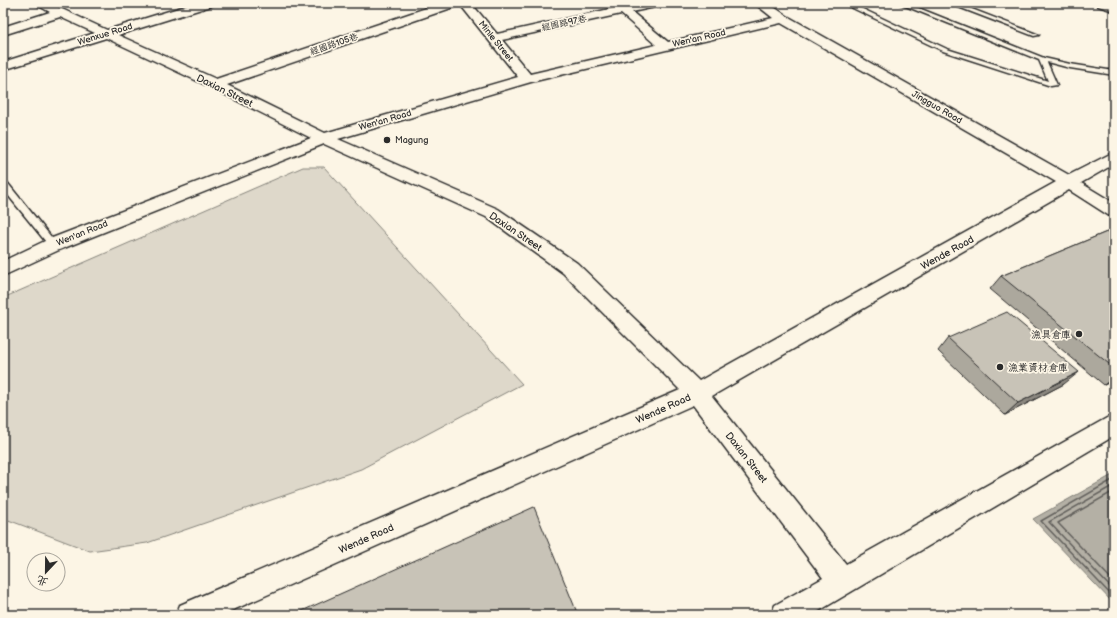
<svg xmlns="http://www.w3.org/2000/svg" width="1117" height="618" font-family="'Balsamiq Sans','LXGW WenKai TC',sans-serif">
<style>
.green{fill:#ded8ca;stroke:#84827a}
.water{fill:#b4b0a5;stroke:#7d7b74}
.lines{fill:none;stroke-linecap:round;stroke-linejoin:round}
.shore{stroke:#62605c;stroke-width:1.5}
.service-casing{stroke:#2b2b2b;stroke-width:3}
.minor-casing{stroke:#2b2b2b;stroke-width:3}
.path{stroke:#2b2b2b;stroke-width:1.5;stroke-dasharray:0.5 2;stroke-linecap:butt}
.service{fill:#fcf5e5;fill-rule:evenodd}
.minor{fill:#fcf5e5;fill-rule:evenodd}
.wall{fill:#aca89d;stroke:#2b2b2b}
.shaded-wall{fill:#8c8880;stroke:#2b2b2b}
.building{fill:#c8c3b7;stroke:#2b2b2b}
.poi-dot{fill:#2b2b2b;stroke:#fcf5e5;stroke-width:1.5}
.labels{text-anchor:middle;stroke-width:3.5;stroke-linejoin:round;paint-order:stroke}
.far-street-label{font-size:9px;fill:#2b2b2b;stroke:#fcf5e5}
.far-poi-label{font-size:9px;fill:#2b2b2b;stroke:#fcf5e5;text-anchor:start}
.street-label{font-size:10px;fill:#2b2b2b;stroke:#fcf5e5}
.poi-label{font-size:10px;fill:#2b2b2b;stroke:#fcf5e5;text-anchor:end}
</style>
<rect width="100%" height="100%" fill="#fcf5e5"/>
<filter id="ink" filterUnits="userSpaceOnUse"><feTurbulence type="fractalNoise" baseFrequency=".025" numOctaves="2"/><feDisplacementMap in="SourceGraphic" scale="8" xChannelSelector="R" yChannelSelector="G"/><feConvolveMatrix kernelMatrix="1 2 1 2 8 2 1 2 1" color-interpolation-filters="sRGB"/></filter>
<g filter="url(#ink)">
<polygon class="green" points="303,167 324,167 522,384 361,469 147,543 90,551 3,518 3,298"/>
<polygon class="water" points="1114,474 1114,604 1033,519"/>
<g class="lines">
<g class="shore">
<polyline points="1114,479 1041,521 1114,598"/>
<polyline points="1114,485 1049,522 1114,591"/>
<polyline points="1114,491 1058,523 1114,582"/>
</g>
<defs>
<g id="service">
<polygon points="842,3 850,3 947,49 1048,81 1039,60 898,3 906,3 1044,58 1070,64 1114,71 1114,75 1070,68 1047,62 1057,85 1051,86 943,51"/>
<polygon points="948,3 956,3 1039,35 1034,36"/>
<polygon points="3,180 6,181 56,243 58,245 56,247 50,247 3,189"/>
</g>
<g id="minor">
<path d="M33,3H49L107,30L195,3H213L211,6L118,35L216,79L441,3H459L457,6L227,85L325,133L518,77L459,3H471L497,34L614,8L611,3H622L626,6L640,3H662L660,6L632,12L668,42L773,18L754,3H768L787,16L1069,175L1114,152V164L1081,183L1114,203V217L1108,215L1069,190L712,396L846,564L1114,414V436L812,615H771L775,605L823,578L693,405L222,615H176L180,605L680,390L563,273L486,217L324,144L59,250L3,276V261L47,240L311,138L210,87L106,38L3,70V62L95,33L60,17L3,35V27L50,12ZM621,14L656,45L530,74L502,40ZM781,23L1056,182L699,381L577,263L498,209L338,139L531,82Z"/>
<polygon points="1096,3 1114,3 1114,11 1098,6"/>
</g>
</defs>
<use href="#service" class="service-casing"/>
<use href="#minor" class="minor-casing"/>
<polyline class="path" points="800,7 806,3"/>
<use href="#service" class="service"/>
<use href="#minor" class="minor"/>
</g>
<g class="wall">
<polygon points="1114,229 1114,380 1104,385 990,289 1001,276"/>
<polygon points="948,338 1064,384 1005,415 938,351"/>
</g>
<g class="shaded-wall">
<polygon points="1079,372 1064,384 1005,415 1018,403"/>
<polygon points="1114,377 1114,380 1104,385"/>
</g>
<g class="building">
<polygon points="1114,229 1114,368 1001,276"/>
<polygon points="1007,312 1079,372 1018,403 948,338"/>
<polygon points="534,507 578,615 293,615"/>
</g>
</g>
<g class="poi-dot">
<circle cx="387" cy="140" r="4"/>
<circle cx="1079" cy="334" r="4"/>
<circle cx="1000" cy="367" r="4"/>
</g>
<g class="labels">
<g class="far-street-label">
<text transform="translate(564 23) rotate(-12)" y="3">經國路97巷</text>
<text transform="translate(105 34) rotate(-17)" y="3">Wenxue Road</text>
<text transform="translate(699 38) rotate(-13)" y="3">Wen'an Road</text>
<text transform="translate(496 41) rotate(51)" y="3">Minle Street</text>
<text transform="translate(334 44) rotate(-19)" y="3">經國路105巷</text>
<text transform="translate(937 107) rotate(30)" y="3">Jingguo Road</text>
<text transform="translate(385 120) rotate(-16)" y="3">Wen'an Road</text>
<text transform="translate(82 233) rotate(-22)" y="3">Wen'an Road</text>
</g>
<g class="far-poi-label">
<text x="395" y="143">Magung</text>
</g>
<g class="street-label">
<text transform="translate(225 90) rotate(26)" y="4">Daxian Street</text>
<text transform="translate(516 231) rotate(34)" y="4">Daxian Street</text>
<text transform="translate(947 252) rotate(-29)" y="4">Wende Road</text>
<text transform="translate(663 408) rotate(-24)" y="4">Wende Road</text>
<text transform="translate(747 457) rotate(52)" y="4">Daxian Street</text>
<text transform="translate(366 538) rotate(-24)" y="4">Wende Road</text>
</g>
<g class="poi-label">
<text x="1071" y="338">漁具倉庫</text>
<text x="1008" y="371" text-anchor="start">漁業資材倉庫</text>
</g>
</g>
<rect width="1117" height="618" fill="none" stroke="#fcf5e5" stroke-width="16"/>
<rect x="8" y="8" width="1101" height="602" fill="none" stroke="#2b2b2b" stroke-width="1.5" filter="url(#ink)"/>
<g transform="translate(46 572) rotate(202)"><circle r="19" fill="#fcf5e5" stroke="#a8a49b"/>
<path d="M0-3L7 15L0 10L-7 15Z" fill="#2b2b2b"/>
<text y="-6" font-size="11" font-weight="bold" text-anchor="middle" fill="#2b2b2b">北</text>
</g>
</svg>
